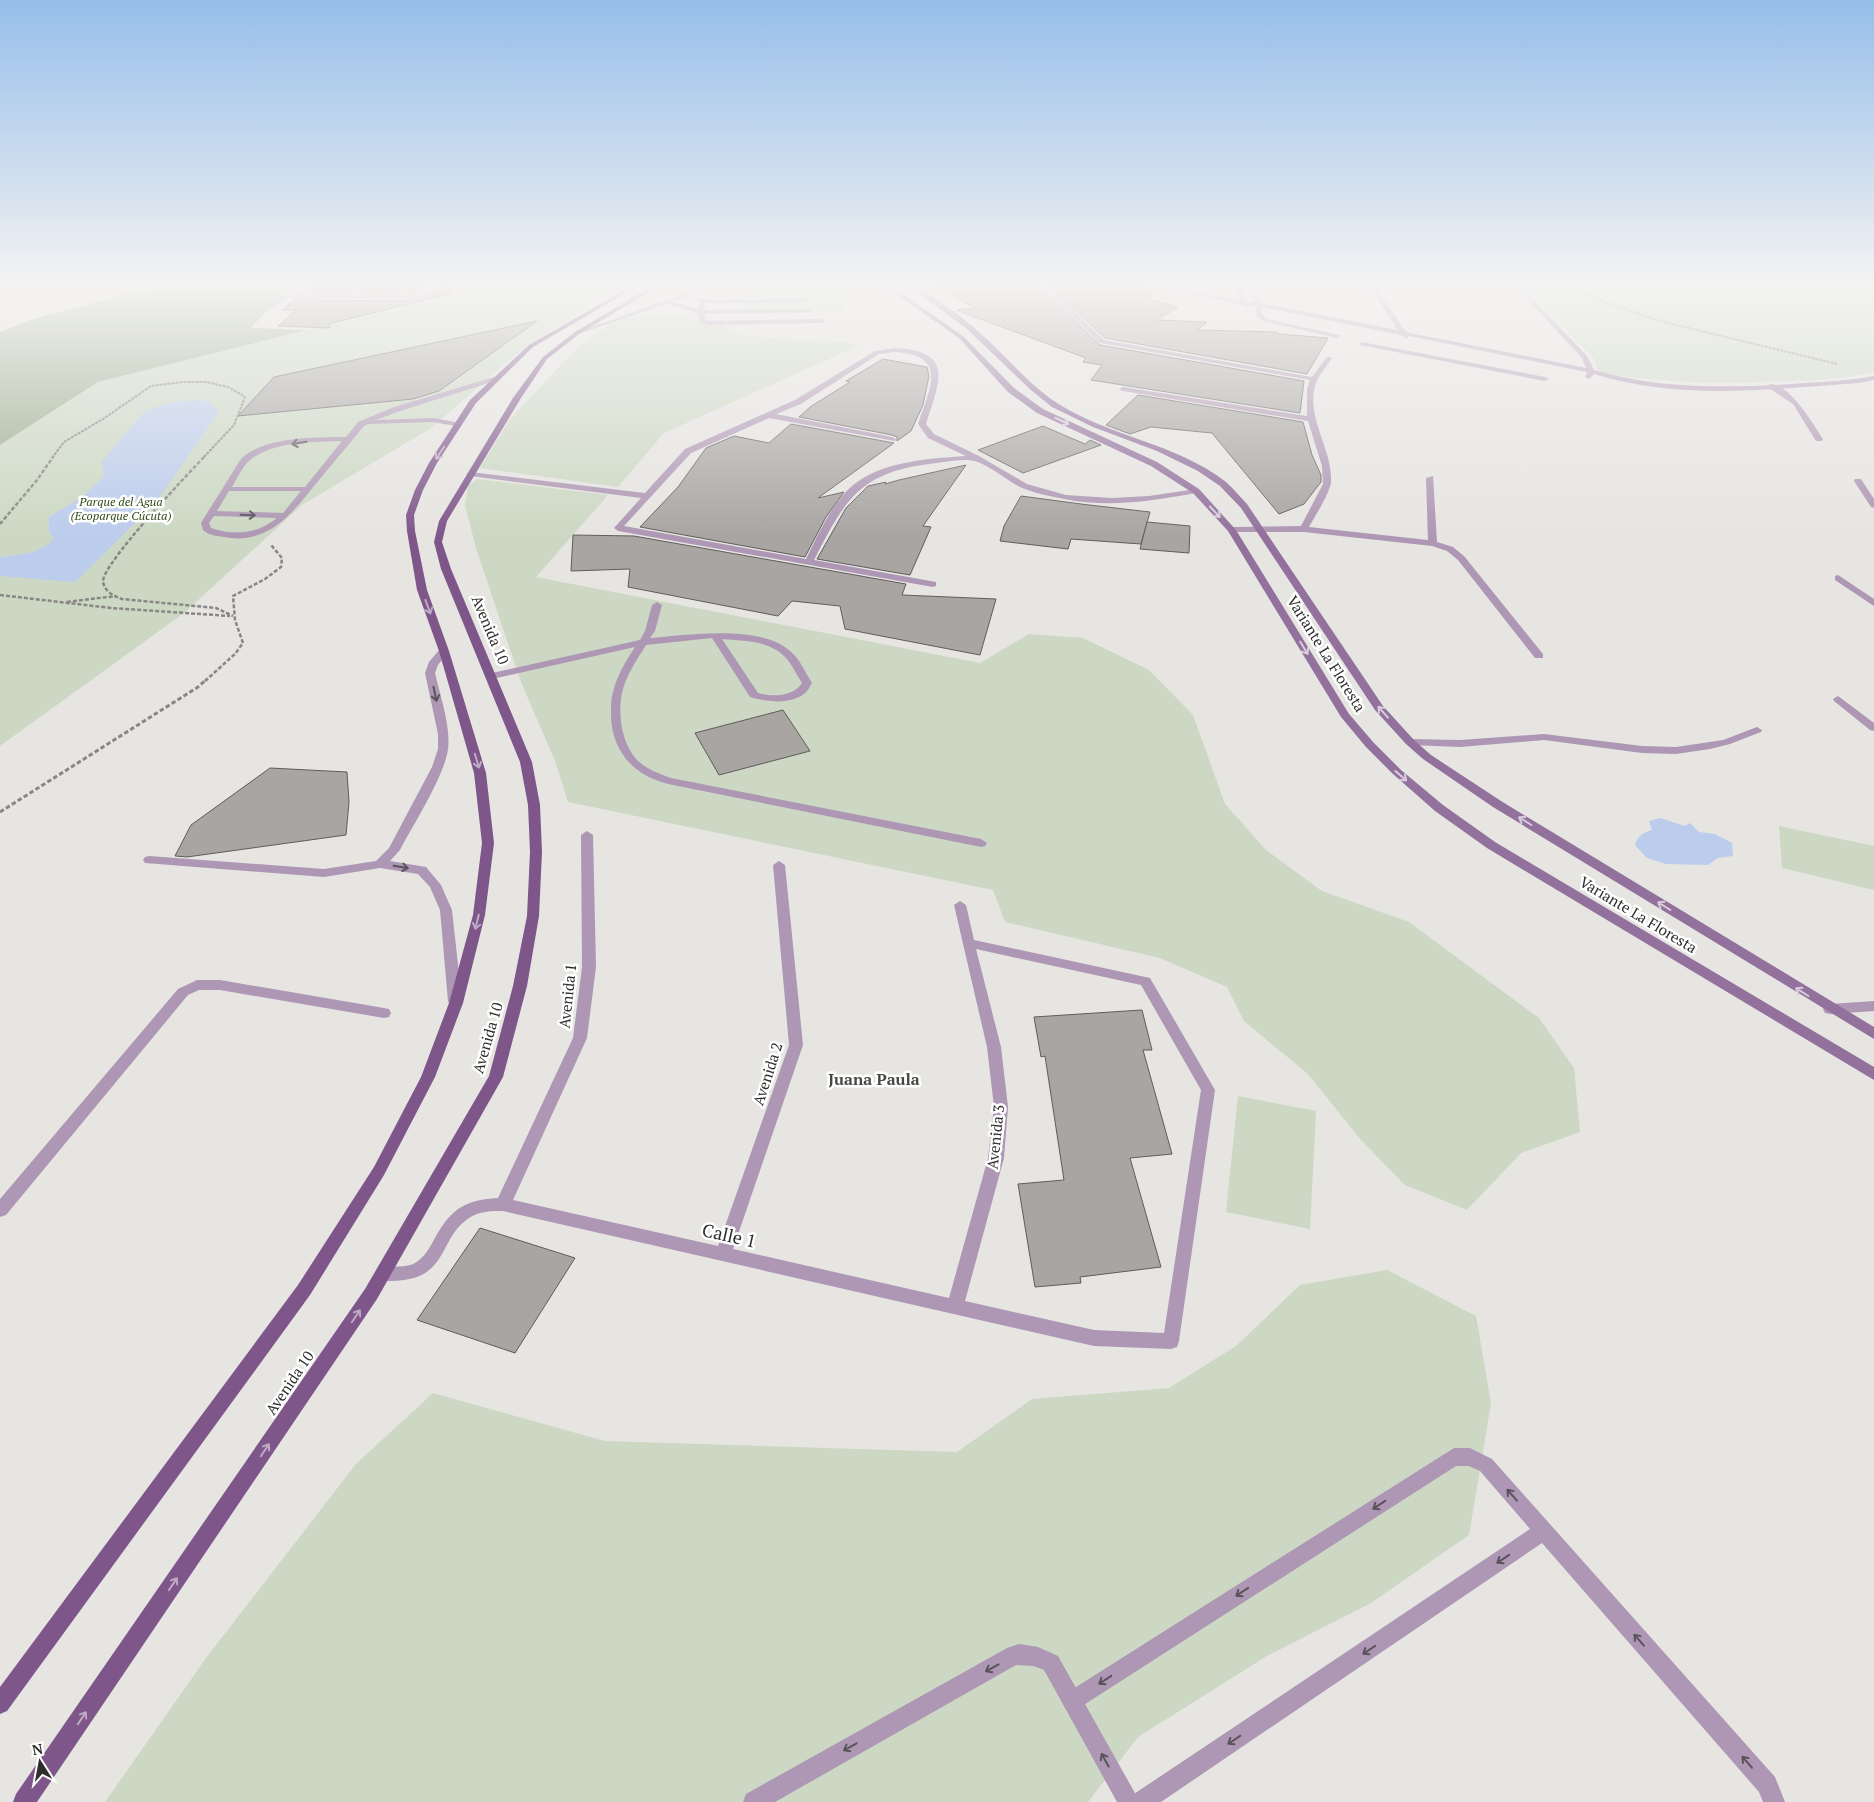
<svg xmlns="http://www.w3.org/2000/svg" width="1874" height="1802" font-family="'PT Serif',serif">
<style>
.green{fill:#ccd8c3}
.forest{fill:#9aac8c}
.water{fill:#bccced}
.building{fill:#a8a5a3;stroke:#5f5c5b}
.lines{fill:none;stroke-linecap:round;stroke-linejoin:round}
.path-far2{stroke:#888785;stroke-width:2;stroke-dasharray:3 1;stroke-linecap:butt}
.path-far1{stroke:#888785;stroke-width:2.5;stroke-dasharray:4 2;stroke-linecap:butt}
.path{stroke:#888785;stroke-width:3;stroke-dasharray:4.5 2.5;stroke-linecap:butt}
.service{fill:#ae97b4;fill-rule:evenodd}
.minor{fill:#ae97b4;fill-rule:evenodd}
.secondary{fill:#92719c;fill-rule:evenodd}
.primary{fill:#7e568a;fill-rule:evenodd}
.oneway{stroke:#d9cddc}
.oneway2{stroke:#5b535c}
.oneway3{stroke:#beaac4}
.labels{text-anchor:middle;stroke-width:5;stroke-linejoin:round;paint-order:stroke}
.far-park-label{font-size:12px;font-style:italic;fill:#314918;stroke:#fff}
.street-label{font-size:15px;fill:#2f2e2d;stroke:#fff}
.neighbourhood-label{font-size:16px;font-weight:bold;fill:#474643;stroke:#fff}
.near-street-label{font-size:18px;fill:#2f2e2d;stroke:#fff}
</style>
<rect width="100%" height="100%" fill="#e6e5e2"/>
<g class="green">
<polygon points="510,285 622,285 522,349 431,428 302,505 184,613 0,746 0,445 98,382 307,330"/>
<polygon points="748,285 846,285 844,312 741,313"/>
<path d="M1523,285H1874V372C1845,379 1816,380 1786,381C1723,384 1661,384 1599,372L1594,359Z"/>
<polygon points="635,316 729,321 725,325 728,333 781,339 844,342 860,345 664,433 618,487 480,468 510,419 577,348 610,324"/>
<polygon points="477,479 608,495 536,577 980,663 1029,634 1083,638 1149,670 1193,715 1225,804 1266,850 1322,891 1409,922 1539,1018 1574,1068 1580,1132 1521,1153 1467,1210 1405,1185 1361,1140 1308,1074 1244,1021 1227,987 1160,958 1005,922 993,890 568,802 555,761 521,682 476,548 465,505 468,486"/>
<polygon points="1779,826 1874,846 1874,890 1782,868"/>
<polygon points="1238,1096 1316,1111 1310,1229 1226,1212"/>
<polygon points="1387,1270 1476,1316 1491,1403 1469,1535 1371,1603 1267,1656 1138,1737 1088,1802 105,1802 206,1658 356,1464 433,1393 605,1441 957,1452 1032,1399 1169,1388 1236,1346 1300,1285"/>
</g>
<polygon class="forest" points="160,285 293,285 281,295 251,328 307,330 98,382 0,445 0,332 33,319"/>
<g class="water">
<path d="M195,400C207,401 213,401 219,412L156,502L75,582L0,576V559L2,557C21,554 41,554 54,538L49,532V517L80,498L104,477L102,461L145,411L171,402Z"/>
<path d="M1661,818L1685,826L1690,823L1699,832L1715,834L1732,843L1733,856L1718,858L1708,865L1666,864L1647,858L1635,845C1638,836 1642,833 1652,830L1649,821Z"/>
</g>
<g class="building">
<polygon points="313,285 427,285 419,293 304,292"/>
<polygon points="437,285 449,285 450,294 422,301"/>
<polygon points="934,285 1037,285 1100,345 1304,381 1300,413 1091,380 1102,365 1083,362 1086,358 956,310 975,308"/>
<polygon points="1047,285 1148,285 1151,287 1152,300 1178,307 1157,320 1207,322 1197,330 1276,332 1279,334 1328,338 1307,374 1105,338"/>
<polygon points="294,300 422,301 328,324 330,328 278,326 296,310 282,310"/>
<polygon points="537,321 439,391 413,399 238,416 274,377"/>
<polygon points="883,359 927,367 929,376 923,405 911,431 897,441 897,437 892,435 799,417 810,407 850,382 846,381"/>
<polygon points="1138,395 1303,422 1312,455 1321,475 1321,482 1304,504 1279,514 1212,433 1151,427 1130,434 1106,425"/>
<polygon points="791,424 894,443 818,498 844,492 826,517 805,557 640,527 678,487 706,448 734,436 769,443"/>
<polygon points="1043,426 1085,444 1090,440 1101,445 1023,473 978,450"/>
<polygon points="966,465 923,526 931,527 910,575 817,559 846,508 868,486 886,482 885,484 899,480"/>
<polygon points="1021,496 1081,504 1150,512 1141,544 1071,539 1068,549 1000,541 1004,526"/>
<polygon points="1147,522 1190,526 1189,553 1140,549"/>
<polygon points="573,535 634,536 906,584 902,595 996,599 980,655 845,629 840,606 792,601 778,616 628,587 630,569 571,571"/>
<polygon points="783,710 810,751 719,775 695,733"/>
<polygon points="270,768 347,772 349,802 346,835 187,857 175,856 191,825"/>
<polygon points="1142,1010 1152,1050 1143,1050 1172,1154 1130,1158 1161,1267 1080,1277 1081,1283 1035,1287 1018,1184 1064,1180 1045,1056 1041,1057 1034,1017"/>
<polygon points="480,1228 575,1258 515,1353 417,1320"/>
</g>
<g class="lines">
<g class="path-far2">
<polyline points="1571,285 1610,304 1660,321 1837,364"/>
<polyline points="52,458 64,442 103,419 151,386 183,382 206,382 228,387 245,397 234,425 203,458"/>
</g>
<g class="path-far1">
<path d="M204,457C188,474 101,565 103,582C105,592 114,596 122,599L216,608L233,616"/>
<polyline points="0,524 37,480 53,457"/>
<polyline points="0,595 111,608 230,616"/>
<polyline points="67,602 116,596"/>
<polyline points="205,681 235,654 243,643 235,620 233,596 265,579 281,567 282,558 271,545"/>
</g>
<polyline class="path" points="0,812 198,687 207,679"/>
<g class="service">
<polygon points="710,285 718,285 673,302 698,309 700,302 693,299 696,297 712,300 806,299 808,300 808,302 706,303 704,310 810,309 813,311 812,312 704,314 705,320 709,321 822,319 825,321 822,323 709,325 700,323 697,313 667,304 579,334 574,333"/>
<path d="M494,377L501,379L400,411L376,420L433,418L461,423V427L433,422L368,424L364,426C349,444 334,462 319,480C295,509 271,546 224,537C217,536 208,535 203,530L201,523C210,508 220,493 229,478C233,472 237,464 242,458C263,437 319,437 346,437L358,422L394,407ZM342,441L305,487H232C237,479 242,467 249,461C272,441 314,442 342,441ZM229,491H301L283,513L217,511ZM214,516L277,518C257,534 235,536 211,528L209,523Z"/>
<path d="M1769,384C1790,383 1813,424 1823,439L1822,441H1816L1793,404L1769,388Z"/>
<polygon points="1855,479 1861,479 1874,499 1874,508 1871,507 1854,481"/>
<path d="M657,602L662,605L655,631L650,638C688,635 760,624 790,651C800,659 805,672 812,683C810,686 808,691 805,693C791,705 767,702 750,697L712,638L646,645C637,660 626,675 622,693C617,718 623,753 646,767C654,772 663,775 671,778L981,839L987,843L985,846L981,847L668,784C632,775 610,749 611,711C611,705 611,698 613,692C617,675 626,661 635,647L492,679L487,676L492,673L640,640L645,631L652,605ZM722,639C743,641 769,640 785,657C792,664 796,674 802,683C793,697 772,697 758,693Z"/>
<polygon points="1454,1448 1470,1448 1492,1459 1775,1777 1785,1802 1763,1802 1759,1792 1542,1543 1161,1802 1131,1802 1134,1794 1530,1529 1480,1471 1469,1466 1456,1466 1079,1708 1072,1711 1065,1708 1062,1701 1065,1694"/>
</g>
<g class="minor">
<polygon points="294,285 300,285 290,294 420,295 429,285 435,285 422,299 286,298 274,308 270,308 270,306"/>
<path d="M1039,285H1045L1104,340L1312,377L1327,357H1331L1332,358C1328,365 1321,372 1317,380C1303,415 1333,448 1331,482C1330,493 1315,516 1309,527L1428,540L1426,478L1433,476L1437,542L1453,547L1464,556L1543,654V658H1535L1458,560L1447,551L1432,546L1304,532H1229L1228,530L1232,527L1301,526L1323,484L1322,466L1308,421L1123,391L1119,389L1123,387L1307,416V389L1310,380L1100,343Z"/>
<path d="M1150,285H1160L1240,301L1233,285H1239L1247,301L1254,302L1246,285H1252L1261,303L1398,330L1368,285H1374L1406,332L1586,368L1582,358L1514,285H1520L1587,356L1594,370C1658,389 1724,388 1791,384C1818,382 1847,381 1874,376V380L1859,383C1771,389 1680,401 1594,374L1589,379L1585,377L1587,372L1409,336L1406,339L1401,335L1261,307L1263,315L1267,319L1339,335L1340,336L1337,338L1263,321L1257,316L1255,306L1249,305L1246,308L1242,305Z"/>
<polygon points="1362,342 1545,377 1549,379 1545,381 1360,345 1359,344"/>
<path d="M895,348C957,351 938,384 926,424L934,434L979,456L1027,484L1066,495L1112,498L1149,496L1196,489L1200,491L1196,493C1153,501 1108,508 1064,499C1050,496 1033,493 1020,487C1008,481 986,463 974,461C963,458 940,463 929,464C858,473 844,502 814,560L936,582V586L933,587L618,531L614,528L641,498L470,476L466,474L470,472L645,493L685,449L795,400L875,351ZM895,352C950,355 929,390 918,424L928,438L966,456C925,459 872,461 843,495C827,514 817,537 806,559L624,526L691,453L769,418L895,441L896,439L892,437L776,414L801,404L879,354Z"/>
<polygon points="1838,575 1874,599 1874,606 1835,580 1835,576"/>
<path d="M444,648L449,651L438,665L435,673C440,695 451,727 448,749C445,775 413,825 400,850L390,861L426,867L441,885L452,910L462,1001L460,1005H450L448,1001L440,910L430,887L418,874L380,868L324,877L145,863L143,860L145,857L149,856L324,869L376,861L389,848L432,767L438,749V734L425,673L429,662L440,649Z"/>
<polygon points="1838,696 1874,723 1874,731 1870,730 1834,701 1833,699"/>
<polygon points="1757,727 1762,730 1761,732 1730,744 1710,749 1676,754 1642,753 1544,740 1460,747 1410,745 1405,742 1410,739 1460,740 1544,734 1642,746 1676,747 1723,740"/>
<path d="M587,831L593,835L596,967L587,1038L513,1200L718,1246L789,1045L773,865L779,861L785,865L803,1045L733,1249L949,1298L988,1158L994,1107L987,1047L954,905L960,901L966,905L974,940L1150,978L1215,1090L1179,1341L1177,1347L1171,1349L1094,1346L503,1211C492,1211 479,1211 469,1218C440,1237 448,1274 404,1280C395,1281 386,1282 377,1279L375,1274L377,1269C390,1264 407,1270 418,1261C427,1254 431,1245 436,1236C452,1208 466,1200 498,1198L573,1038L582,967L581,835ZM976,949L1141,985L1201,1090L1164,1333L1094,1330L965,1301L1004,1158L1008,1107L1001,1047Z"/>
<polygon points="197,980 220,980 384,1008 389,1009 391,1013 389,1017 384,1018 220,990 199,990 188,995 6,1215 0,1217 0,1199 178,989"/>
<polygon points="1874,1001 1874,1011 1830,1014 1825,1013 1823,1009 1825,1005 1830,1004"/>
<polygon points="1019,1644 1038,1647 1058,1656 1140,1802 1117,1802 1044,1670 1033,1666 1016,1665 775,1802 743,1802 746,1794 1007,1648"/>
</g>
<g class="secondary">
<polygon points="883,285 890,285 963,336 1014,388 1043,409 1157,462 1199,489 1236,530 1349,714 1374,743 1401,770 1443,805 1495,842 1874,1067 1874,1080 1487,848 1435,811 1393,774 1366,747 1341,717 1228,531 1193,493 1151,466 1037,413 1008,392 959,338"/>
<path d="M907,285H914C941,301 967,320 990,342C1012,363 1032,387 1057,403C1110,437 1176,443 1226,482C1234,489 1240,497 1247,504L1383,706L1414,740L1431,755L1501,801L1874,1027V1039L1493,807L1423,759L1406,744L1375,710L1241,508L1220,486L1198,471L1157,451L1093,427L1052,407L1032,391L967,329Z"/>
</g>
<g class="primary">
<polygon points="633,285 640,285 533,347 476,403 437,463 423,490 414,515 415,531 427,590 449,651 486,773 494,843 485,915 463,1003 435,1077 384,1175 310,1295 7,1711 0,1714 0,1687 298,1285 374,1167 421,1077 449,1003 473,915 482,843 474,773 439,651 417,590 407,531 406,515 415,490 429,463 470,400 529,345"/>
<polygon points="654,285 661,285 579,334 547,359 521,398 447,521 442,542 451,569 532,762 540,805 542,852 539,916 527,986 503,1077 377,1299 37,1802 13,1802 16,1794 365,1289 489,1076 513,986 527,916 530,852 528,805 520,762 441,569 434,542 439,521 513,398 543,357 575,332"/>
</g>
</g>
<defs><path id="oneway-shaft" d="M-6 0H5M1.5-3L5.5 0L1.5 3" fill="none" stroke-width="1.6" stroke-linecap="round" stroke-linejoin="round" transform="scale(1.25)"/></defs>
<g class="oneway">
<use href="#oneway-shaft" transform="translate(1062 421) rotate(26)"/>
<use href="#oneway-shaft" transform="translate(1215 512) rotate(47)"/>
<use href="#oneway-shaft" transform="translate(1304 648) rotate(59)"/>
<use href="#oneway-shaft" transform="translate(1383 712) rotate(-131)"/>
<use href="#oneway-shaft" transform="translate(1401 776) rotate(41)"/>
<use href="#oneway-shaft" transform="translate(1525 821) rotate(-148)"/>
<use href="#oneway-shaft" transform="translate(1664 906) rotate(-148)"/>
<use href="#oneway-shaft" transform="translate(1802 992) rotate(-148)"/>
</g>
<g class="oneway2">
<use href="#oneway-shaft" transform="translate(299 443) rotate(171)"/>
<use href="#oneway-shaft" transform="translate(248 515) rotate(2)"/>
<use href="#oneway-shaft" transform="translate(435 694) rotate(78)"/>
<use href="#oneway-shaft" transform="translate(401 867) rotate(9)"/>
<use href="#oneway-shaft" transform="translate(1512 1495) rotate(-131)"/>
<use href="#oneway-shaft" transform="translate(1379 1505) rotate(147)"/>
<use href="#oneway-shaft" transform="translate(1503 1559) rotate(146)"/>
<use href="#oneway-shaft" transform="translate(1242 1592) rotate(147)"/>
<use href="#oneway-shaft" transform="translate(1639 1640) rotate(-131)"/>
<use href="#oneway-shaft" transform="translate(1369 1650) rotate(146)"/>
<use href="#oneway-shaft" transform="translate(992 1668) rotate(151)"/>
<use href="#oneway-shaft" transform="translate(1105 1680) rotate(147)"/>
<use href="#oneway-shaft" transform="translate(1234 1740) rotate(146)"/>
<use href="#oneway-shaft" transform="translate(850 1747) rotate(151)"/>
<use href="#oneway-shaft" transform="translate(1105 1760) rotate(-119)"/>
<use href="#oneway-shaft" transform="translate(1747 1762) rotate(-131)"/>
</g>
<g class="oneway3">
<use href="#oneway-shaft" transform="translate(440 453) rotate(123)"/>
<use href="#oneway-shaft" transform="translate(428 607) rotate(70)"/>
<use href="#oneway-shaft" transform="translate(477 761) rotate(73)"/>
<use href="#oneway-shaft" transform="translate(477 922) rotate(104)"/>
<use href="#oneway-shaft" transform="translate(356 1316) rotate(-56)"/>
<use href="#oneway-shaft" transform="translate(265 1450) rotate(-56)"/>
<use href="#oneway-shaft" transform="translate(173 1584) rotate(-56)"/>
<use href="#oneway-shaft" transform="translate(82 1718) rotate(-56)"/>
</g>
<linearGradient id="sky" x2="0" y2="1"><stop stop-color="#96beea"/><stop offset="0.53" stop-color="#f4f3f2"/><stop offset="1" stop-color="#f4f3f2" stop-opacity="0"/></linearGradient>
<rect width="1874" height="537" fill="url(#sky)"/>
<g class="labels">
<g class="far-park-label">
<text x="121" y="506">Parque del Agua<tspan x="121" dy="14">(Ecoparque Cúcuta)</tspan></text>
</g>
<g class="street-label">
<text transform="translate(490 630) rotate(67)" y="5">Avenida 10</text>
<text transform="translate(1326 654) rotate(58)" y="5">Variante La Floresta</text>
<text transform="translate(1638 915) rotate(31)" y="5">Variante La Floresta</text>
<text transform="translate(568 996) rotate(-84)" y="5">Avenida 1</text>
<text transform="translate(488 1038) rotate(-74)" y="5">Avenida 10</text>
<text transform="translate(768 1074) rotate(-72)" y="5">Avenida 2</text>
<text transform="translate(996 1137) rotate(-84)" y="5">Avenida 3</text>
<text transform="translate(290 1383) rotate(-56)" y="5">Avenida 10</text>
</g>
<g class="neighbourhood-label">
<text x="874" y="1085">Juana Paula</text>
</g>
<g class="near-street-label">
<text transform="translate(729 1236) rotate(13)" y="6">Calle 1</text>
</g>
</g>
<g transform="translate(40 1762) rotate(349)" stroke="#ffffff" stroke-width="4" paint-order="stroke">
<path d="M0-4L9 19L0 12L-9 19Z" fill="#2f2e2d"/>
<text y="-8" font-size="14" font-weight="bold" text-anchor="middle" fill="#2f2e2d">N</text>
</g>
</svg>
